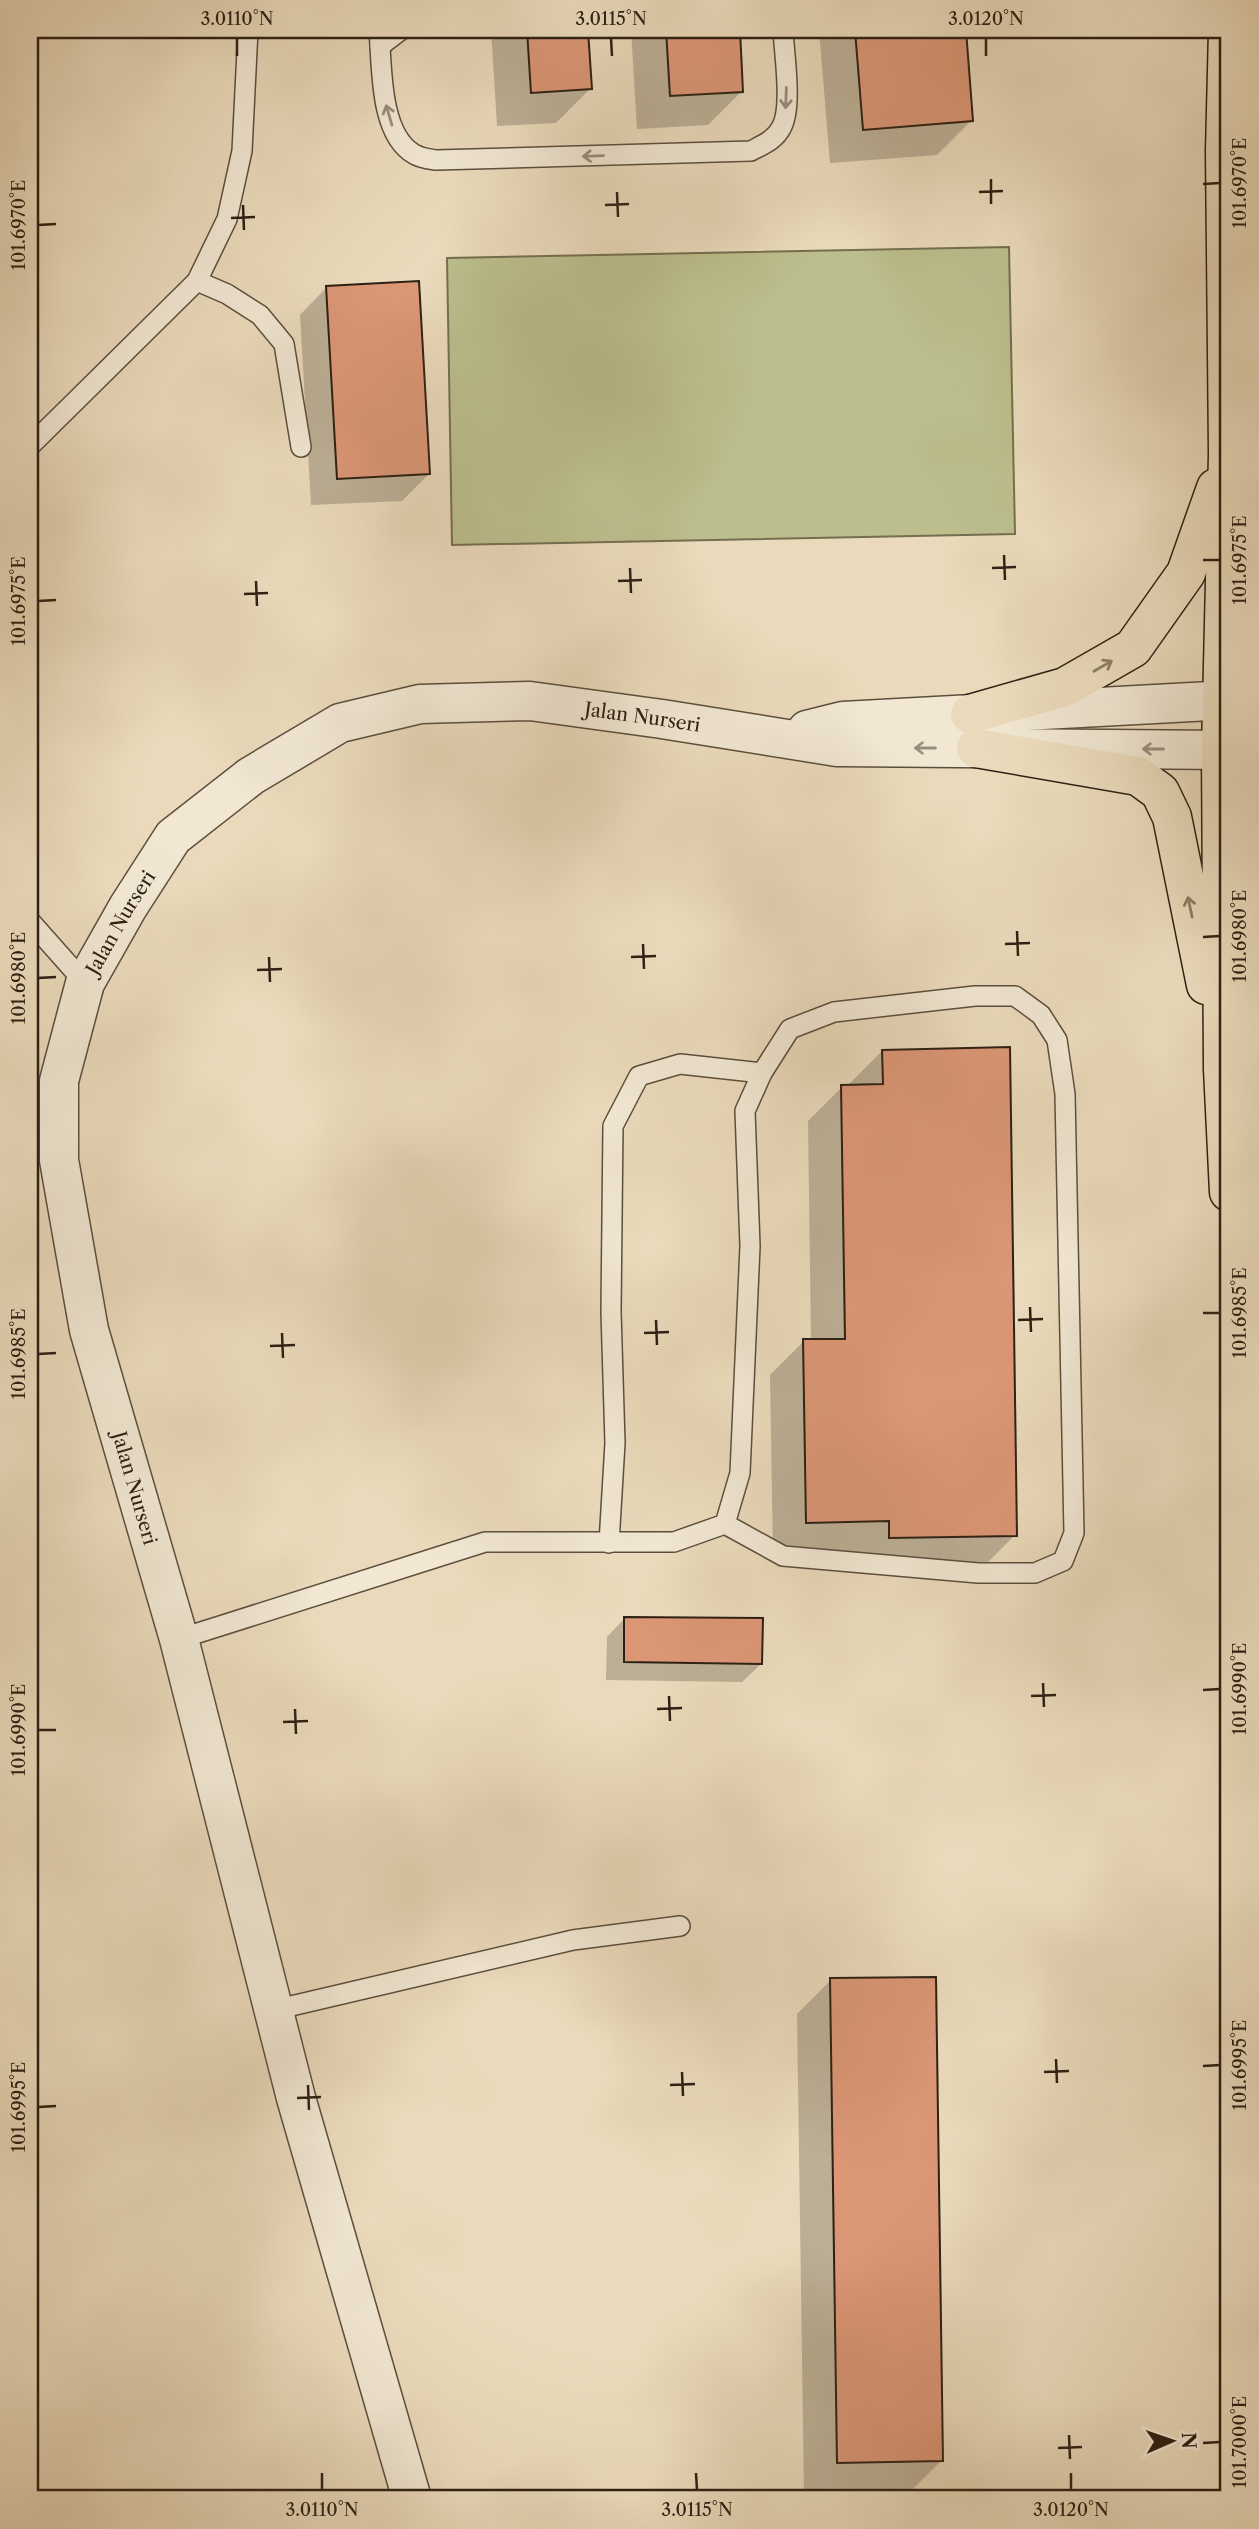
<svg xmlns="http://www.w3.org/2000/svg" width="1259" height="2529" font-family="'Libre Caslon Text',serif">
<style>
.green{fill:#bcbe8d;stroke:#746f50;stroke-width:2}
.shadow{fill:#0003}
.building{fill:#db9676;stroke:#2d2014;stroke-width:2}
.lines{fill:none;stroke-linecap:round;stroke-linejoin:round}
.service-casing{stroke:#5c4e3e;stroke-width:22}
.tertiary-casing{stroke:#5c4e3e;stroke-width:41}
.primary-casing{stroke:#2d2014;stroke-width:41}
.service{stroke:#f1e7d3;stroke-width:19}
.tertiary{stroke:#f1e7d3;stroke-width:38}
.primary{stroke:#eadabb;stroke-width:38}
.oneway{stroke:#998d7d}
.oneway2{stroke:#8c7d68}
.ticks{fill:none;stroke:#2d2014;stroke-width:2.5}
.labels{text-anchor:middle;stroke-width:5;stroke-linejoin:round;paint-order:stroke}
.street-label{font-size:19px;fill:#2d2014;stroke:#f1e7d3}
.neatline{fill:none;stroke:#2d2014;stroke-width:2.5}
.ticks-label{font-size:18px;text-anchor:middle;fill:#2d2014}
</style>
<rect width="100%" height="100%" fill="#eadabb"/>
<filter id="stains"><feTurbulence type="fractalNoise" baseFrequency=".00286" numOctaves="4"/><feColorMatrix values="0 0 0 0 .2 0 0 0 0 .09 0 0 0 0 .02 0 0 0 .5 -.17"/></filter>
<radialGradient id="worn" r=".72"><stop offset=".6" stop-color="#630" stop-opacity="0"/><stop offset="1" stop-color="#630" stop-opacity=".3"/></radialGradient>
<polygon class="green" points="1009,247 1015,534 452,545 447,258"/>
<g class="shadow">
<polygon points="491,30 587,30 590,89 556,123 497,126"/>
<polygon points="631,30 738,30 742,91 708,125 637,129"/>
<polygon points="819,30 964,30 971,121 937,155 830,163"/>
<polygon points="326,288 429,474 402,501 311,505 300,315"/>
<polygon points="882,1051 1015,1535 981,1569 773,1556 770,1375 804,1341 811,1341 808,1121 842,1087 848,1085"/>
<polygon points="625,1618 761,1664 742,1682 606,1680 607,1637"/>
<polygon points="831,1980 941,2461 907,2495 804,2496 797,2014"/>
</g>
<g class="building">
<polygon points="527,30 588,30 592,89 531,93"/>
<polygon points="666,30 740,30 743,92 670,96"/>
<polygon points="855,30 966,30 973,121 863,130"/>
<polygon points="419,281 430,474 337,479 326,286"/>
<polygon points="1010,1047 1017,1536 889,1538 889,1521 806,1523 803,1339 845,1339 841,1085 883,1084 882,1050"/>
<polygon points="624,1617 763,1618 762,1664 624,1662"/>
<polygon points="936,1977 943,2461 837,2463 830,1978"/>
</g>
<g class="lines">
<defs>
<g id="service">
<path d="M379,30C382,65 379,134 414,154C420,158 429,159 436,160L751,151C762,145 775,140 781,128C793,108 784,53 783,30"/>
<polyline points="380,46 401,30"/>
<polyline points="197,281 227,294 260,315 284,344 301,447"/>
<polyline points="30,446 197,281 227,219 242,151 248,30"/>
<polyline points="30,921 85,983"/>
<polyline points="609,1543 615,1443 611,1312 613,1126 639,1076 680,1064 762,1073"/>
<polyline points="179,1639 485,1542 674,1542 725,1524 740,1473 750,1246 745,1111 762,1073 790,1029 834,1012 975,996 1015,996 1041,1015 1057,1040 1065,1094 1074,1533 1063,1561 1035,1573 978,1573 783,1556 725,1524"/>
<polyline points="274,2010 573,1940 680,1926"/>
</g>
<g id="tertiary">
<polyline points="807,730 843,721 1229,700"/>
<path id="s1" d="M412,2499L296,2098L179,1639L89,1330L59,1160V1081L85,983L128,907L173,837L251,776L340,723L420,704L530,701L662,719L837,747L1229,750"/>
</g>
<g id="primary">
<polyline points="1228,30 1225,151 1228,454 1221,750 1223,1069 1229,1192"/>
<polyline points="970,714 1065,687 1133,648 1186,573 1216,488"/>
<polyline points="976,748 1138,776 1160,792 1172,817 1206,985"/>
</g>
</defs>
<use href="#service" class="service-casing"/>
<use href="#tertiary" class="tertiary-casing"/>
<use href="#primary" class="primary-casing"/>
<use href="#service" class="service"/>
<use href="#tertiary" class="tertiary"/>
<use href="#primary" class="primary"/>
</g>
<defs><path id="oneway-shaft" d="M-6 0H5M1.5-3L5.5 0L1.5 3" fill="none" stroke-width="1.6" stroke-linecap="round" stroke-linejoin="round" transform="scale(1.75)"/></defs>
<g class="oneway">
<use href="#oneway-shaft" transform="translate(786 98) rotate(92)"/>
<use href="#oneway-shaft" transform="translate(389 115) rotate(-106)"/>
<use href="#oneway-shaft" transform="translate(593 156) rotate(178)"/>
<use href="#oneway-shaft" transform="translate(925 748) rotate(-180)"/>
<use href="#oneway-shaft" transform="translate(1153 749) rotate(-180)"/>
</g>
<g class="oneway2">
<use href="#oneway-shaft" transform="translate(1103 666) rotate(-30)"/>
<use href="#oneway-shaft" transform="translate(1190 907) rotate(-102)"/>
</g>
<path class="ticks" d="M237,38V56M611,38L612,56M986,38V56M991,179V204M1203,184L1220,183M617,192L618,217M979,192L1003,191M243,205L244,230M605,205L629,204M231,218L255,217M38,225L56,224M1004,555L1005,580M1203,560H1220M630,568L631,593M992,568L1016,567M256,581L257,606M618,581L642,580M244,594L268,593M38,601L56,600M1017,931L1018,956M1203,937L1220,936M643,944L644,969M1005,944L1030,943M269,957L270,982M631,957L656,956M257,970L282,969M38,978L56,977M1030,1307L1031,1332M1203,1313H1220M656,1320L657,1345M1018,1320L1043,1319M282,1333L283,1358M644,1333L669,1332M270,1346L295,1345M38,1354L56,1353M1043,1683L1044,1707M1203,1690L1220,1689M669,1696L670,1721M1031,1696L1056,1695M295,1709L296,1734M657,1709L682,1708M283,1722L308,1721M38,1730H56M1056,2059L1057,2083M1203,2066L1220,2065M682,2072L683,2096M1044,2072L1069,2071M308,2085L309,2110M670,2085L695,2084M297,2098L321,2097M38,2107L56,2106M1069,2435L1070,2459M1203,2443L1220,2442M1058,2448L1082,2447M322,2473V2490M696,2473L697,2490M1071,2473V2490"/>
<g class="labels">
<g class="street-label">
<text dy="7" stroke="none"><textPath href="#s1" startOffset="2245">Jalan Nurseri</textPath></text>
<text dy="7" stroke="none"><textPath href="#s1" startOffset="1636">Jalan Nurseri</textPath></text>
<text transform="translate(135 1488) rotate(74)" y="7">Jalan Nurseri</text>
</g>
</g>
<rect width="1259" height="2529" fill="none" stroke="#eadabb" stroke-width="77"/>
<g transform="translate(1172 2441) rotate(88)" stroke="#f1e7d3" stroke-width="5" paint-order="stroke">
<path d="M0-5L12 26L0 18L-12 26Z" fill="#2d2014"/>
<text y="-10" font-size="19" font-weight="bold" text-anchor="middle" fill="#2d2014">N</text>
</g>
<rect x="38" y="38" width="1182" height="2452" class="neatline"/>
<g class="ticks-label">
<text x="237" y="25">3.0110°N</text>
<text x="611" y="25">3.0115°N</text>
<text x="986" y="25">3.0120°N</text>
<text transform="translate(1240 183) rotate(-90)" y="6">101.6970°E</text>
<text transform="translate(19 225) rotate(-90)" y="6">101.6970°E</text>
<text transform="translate(1240 560) rotate(-90)" y="6">101.6975°E</text>
<text transform="translate(19 601) rotate(-90)" y="6">101.6975°E</text>
<text transform="translate(1240 936) rotate(-90)" y="6">101.6980°E</text>
<text transform="translate(19 978) rotate(-90)" y="6">101.6980°E</text>
<text transform="translate(1240 1313) rotate(-90)" y="6">101.6985°E</text>
<text transform="translate(19 1354) rotate(-90)" y="6">101.6985°E</text>
<text transform="translate(1240 1689) rotate(-90)" y="6">101.6990°E</text>
<text transform="translate(19 1730) rotate(-90)" y="6">101.6990°E</text>
<text transform="translate(1240 2065) rotate(-90)" y="6">101.6995°E</text>
<text transform="translate(19 2107) rotate(-90)" y="6">101.6995°E</text>
<text transform="translate(1240 2442) rotate(-90)" y="6">101.7000°E</text>
<text x="322" y="2516">3.0110°N</text>
<text x="697" y="2516">3.0115°N</text>
<text x="1071" y="2516">3.0120°N</text>
</g>
<rect width="100%" height="100%" filter="url(#stains)"/>
<rect width="100%" height="100%" fill="url(#worn)"/>
</svg>
